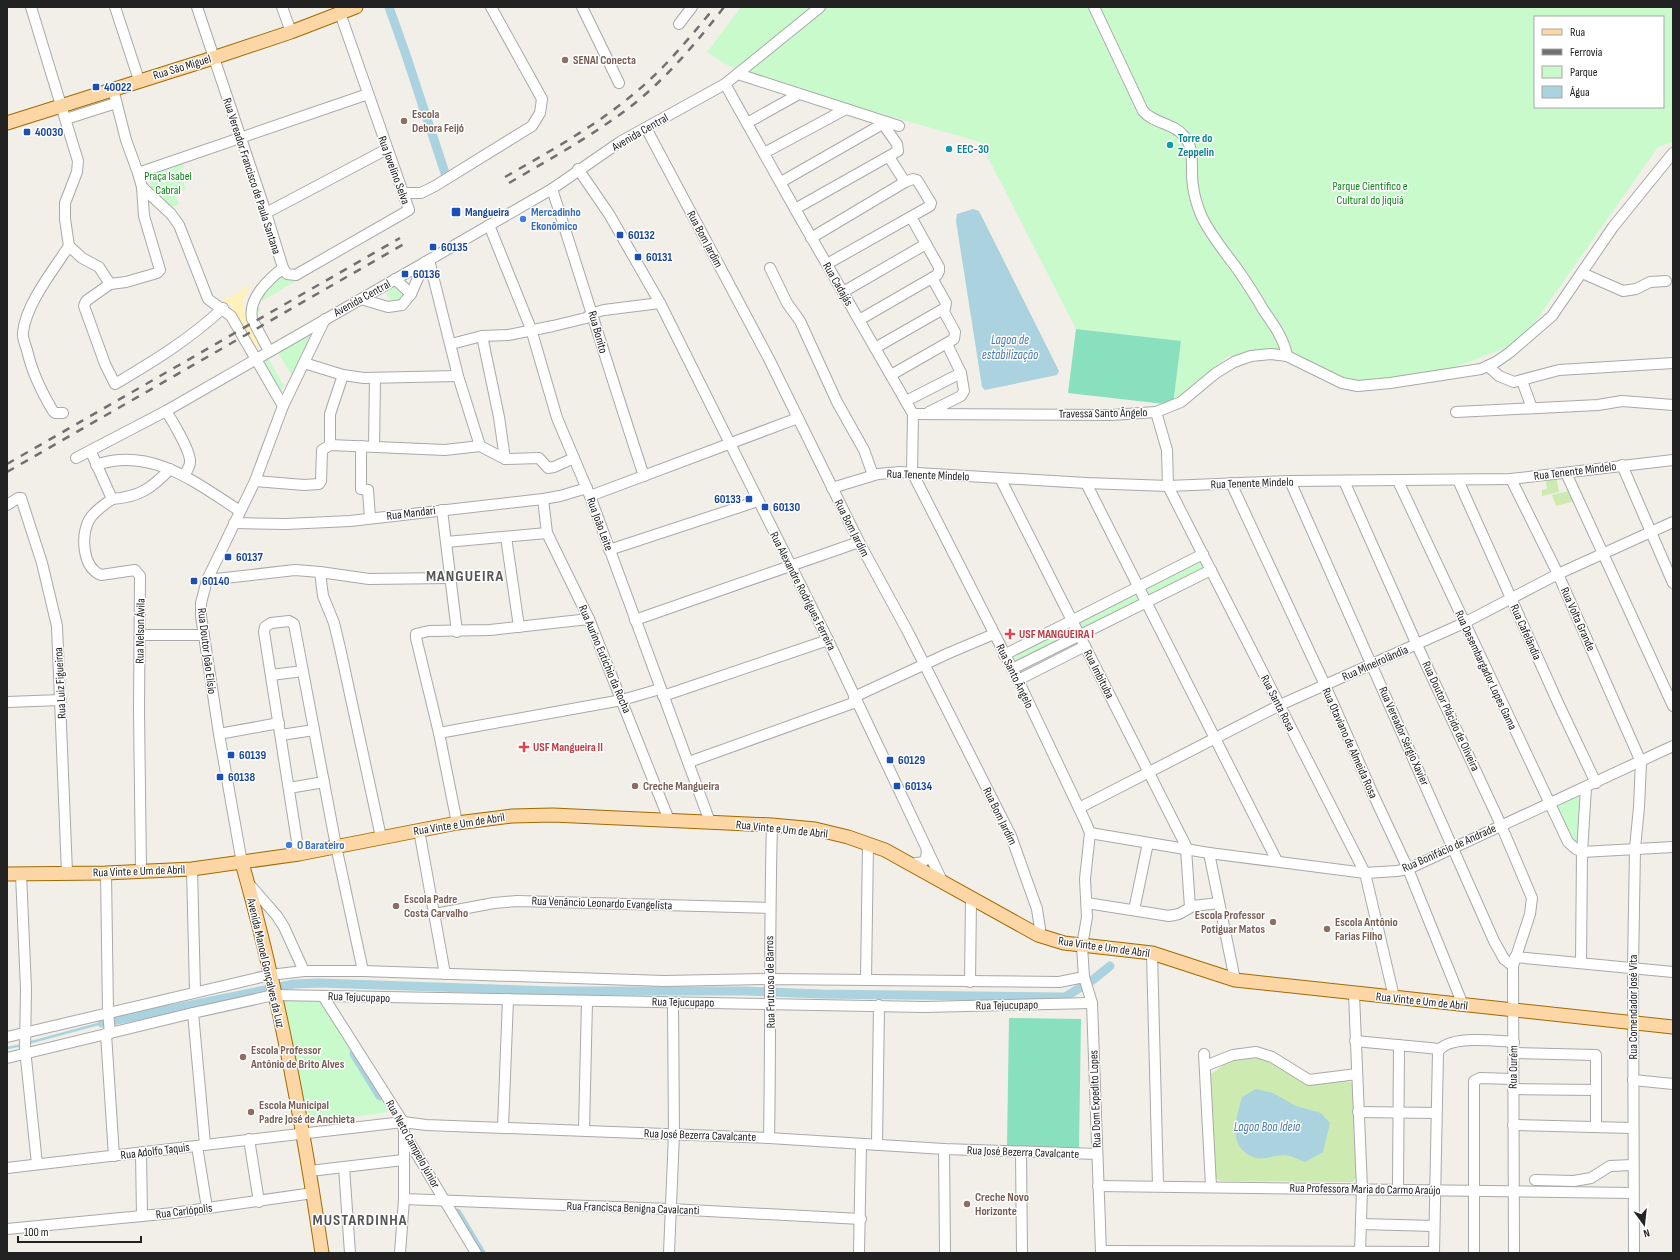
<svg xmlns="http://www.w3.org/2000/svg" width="1680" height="1260" font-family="'Sofia Sans Condensed',sans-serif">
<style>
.grass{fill:#cdebb0}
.sand{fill:#fff1ba}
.park{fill:#c8facc;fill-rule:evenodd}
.pitch{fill:#88e0be}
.water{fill:#aad3df}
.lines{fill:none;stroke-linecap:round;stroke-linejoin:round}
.stream{stroke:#aad3df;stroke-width:2.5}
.canal{stroke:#aad3df;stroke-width:9}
.minor-casing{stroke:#a9a9a9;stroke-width:12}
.major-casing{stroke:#a06b00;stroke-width:15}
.minor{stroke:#fff;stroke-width:10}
.major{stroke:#fcd6a4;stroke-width:13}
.rail{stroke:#707070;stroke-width:2.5;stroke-dasharray:8 8;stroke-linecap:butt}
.education-dot{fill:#8d6e63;stroke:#fff;stroke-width:1.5}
.transit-dot{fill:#1a4fb4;stroke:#fff;stroke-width:1.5}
.culture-dot{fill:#0f9aa8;stroke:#fff;stroke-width:1.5}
.shop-dot{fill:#3f7fe0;stroke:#fff;stroke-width:1.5}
.health-dot{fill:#e0444e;stroke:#fff;stroke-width:1.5}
.labels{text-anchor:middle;stroke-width:3;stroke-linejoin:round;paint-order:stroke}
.education-label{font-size:12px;font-weight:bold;fill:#785e54;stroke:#fff;text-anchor:start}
.street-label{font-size:12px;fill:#222;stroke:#fff}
.transit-label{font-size:12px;font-weight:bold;fill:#164399;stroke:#fff;text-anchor:start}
.culture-label{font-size:12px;font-weight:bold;fill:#0d838f;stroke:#fff;text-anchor:start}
.park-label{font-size:12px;fill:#0c8416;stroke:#fff}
.shop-label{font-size:12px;font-weight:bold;fill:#366cbe;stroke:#fff;text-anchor:start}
.health-label{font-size:12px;font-weight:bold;fill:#be3a42;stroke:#fff;text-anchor:start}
.water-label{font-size:13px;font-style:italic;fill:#4a7aab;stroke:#fff}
.district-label{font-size:16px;font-weight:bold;letter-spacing:1px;fill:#555;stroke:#fff}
</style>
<rect width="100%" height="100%" fill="#f2efe9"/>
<g class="grass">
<polygon points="1556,475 1559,492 1542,496 1542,490 1547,489 1545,476"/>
<polygon points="1573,490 1575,501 1556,506 1552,495"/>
<polygon points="1259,1055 1300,1078 1338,1079 1353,1083 1357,1178 1352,1182 1221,1181 1213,1177 1210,1075 1230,1060"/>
</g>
<path class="sand" d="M248,285L250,287C235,307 249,325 259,343L258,348L255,349L252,348L232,307L222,299L234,296Z"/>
<g class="park">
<path d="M741,7H1673V142L1658,147L1521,342L1437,374L1348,386L1279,355L1228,356L1173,405L1181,341L1076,329L980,142L764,80L725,64L707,52ZM1535,17H1663V107H1535Z"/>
<polygon points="183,163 184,168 178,170 186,189 175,195 179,204 172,207 152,189 148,179 152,173"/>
<polygon points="309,271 310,273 260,302 258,306 261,310 253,315 251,305 275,276"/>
<circle cx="395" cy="294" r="8"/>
<polygon points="315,328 292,376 277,351"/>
<polygon points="268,358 284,386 281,391 263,361"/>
<polygon points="1202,560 1205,568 1149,596 1145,590 1147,587"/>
<polygon points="1136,593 1140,601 1082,629 1080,627 1080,622"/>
<polygon points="1069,627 1071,627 1074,634 1016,662 1014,655"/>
<polygon points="1581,794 1579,844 1577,844 1568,834 1556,805"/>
<polygon points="319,999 390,1109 388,1112 313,1123 307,1117 284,1004 286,1000"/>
</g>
<g class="pitch">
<polygon points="1076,329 1181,341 1173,405 1068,393"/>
<polygon points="1009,1018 1081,1019 1079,1148 1007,1147"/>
</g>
<g class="water">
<polygon points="973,209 979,211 1059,371 1057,375 985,390 982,387 956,221 957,214"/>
<path d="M1256,1089L1273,1093L1296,1106L1321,1113L1330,1123L1323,1152L1305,1162C1299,1160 1291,1155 1284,1155C1276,1155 1264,1160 1256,1158C1226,1148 1236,1119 1242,1097Z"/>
</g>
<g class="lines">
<g class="stream">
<polyline points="28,1043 102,1023"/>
<polyline points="7,1048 23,1045"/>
</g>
<g class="canal">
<polyline points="389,7 405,52 445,173"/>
<polyline points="102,1023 294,984 319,983 552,991 744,991 821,994 1065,997 1094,979 1110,966"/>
<polyline points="354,1054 380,1096"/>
<polyline points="457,1213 481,1253"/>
</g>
<defs>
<g id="minor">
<polyline points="31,7 78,161 77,172 65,203 65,219 69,246 82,258 99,267 110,284"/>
<polyline points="115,7 139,80"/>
<path d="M197,7L266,213L283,268C268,280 248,298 252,319L269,351"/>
<polyline points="282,7 291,32"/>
<polyline points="582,7 619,83"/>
<path d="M1094,7L1143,111C1154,124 1174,123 1184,136C1196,150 1190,169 1193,186C1194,196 1197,205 1201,215C1210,235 1225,252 1238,270C1247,283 1256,297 1264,311C1274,325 1284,339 1287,356"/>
<polyline points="679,24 692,7"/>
<polyline points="738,74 899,126"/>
<polyline points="725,84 795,209 913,414 912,472 1018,680 1086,823 1090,833 1085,879 1087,917 1082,946 1084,977 1092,1003 1101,1253"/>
<polyline points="66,119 116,103"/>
<polyline points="747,123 799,94"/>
<polyline points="646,128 769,359 859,542 908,632 1011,836 1037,909 1040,929 1038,935"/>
<polyline points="764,153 846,109"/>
<polyline points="578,169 609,214 660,303 828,640 943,883"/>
<polyline points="138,173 368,94"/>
<polyline points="781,182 886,122"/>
<polyline points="142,187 171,214 179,225 208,299 231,316 283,406"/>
<path d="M552,189C583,284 612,380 644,476"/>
<polyline points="403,193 421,193 435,186 532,126 540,113 542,99 491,7"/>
<polyline points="795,209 898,151 897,144 883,124"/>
<polyline points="266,213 387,149"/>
<polyline points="489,225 531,329 557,418 590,496 710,822"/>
<polyline points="811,238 905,182 889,157"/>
<polyline points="429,260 458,376 480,446"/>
<polyline points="827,264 930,206 931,203 917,180 913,179 905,182"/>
<polyline points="283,268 287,274 296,275 301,272 409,210 340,13"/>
<polyline points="770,268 787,303 800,321 837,402 864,450 873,475"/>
<polyline points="1582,273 1623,291 1636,289 1650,282 1666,281"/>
<polyline points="395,279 411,294"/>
<path d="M110,284L86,301L84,306L105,364L115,384C154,361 190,339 223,308"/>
<polyline points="110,284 126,282 157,273 160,270 144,216 142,187 138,173 126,140 113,89"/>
<polyline points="843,292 926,244 911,217"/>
<polyline points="361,299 388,307 402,305 411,294 425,262"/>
<polyline points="859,320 937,275 939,271 939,267 926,244"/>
<polyline points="482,336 499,417 505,459"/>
<polyline points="451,344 482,336 508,335 553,326 586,318 593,313 604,310 660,303"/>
<polyline points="875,348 945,308 946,303 932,278"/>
<polyline points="304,363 343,375 364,378 458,376"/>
<polyline points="1488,366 1499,376 1514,382 1559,370 1673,363"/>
<polyline points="891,375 954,339 955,332 943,310"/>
<polyline points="1522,381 1532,408"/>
<polyline points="906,401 961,373"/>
<path d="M166,411C172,420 191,452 190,462C190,467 186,472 184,476"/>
<polyline points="929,412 961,396 964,391 961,373 947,344"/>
<polyline points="1156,412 1167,450 1168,486 1365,873 1394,997"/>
<polyline points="1456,412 1598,405 1622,401 1673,405"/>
<path d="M63,413H55L53,411C41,391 32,373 27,350C25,344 22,338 23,332C26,304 54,269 69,246"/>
<polyline points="913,414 1111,415 1156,412 1181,402 1216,373 1234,362 1251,356 1271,354 1287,356 1342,383 1358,386 1390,383 1481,369 1496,362 1509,353 1552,316 1613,227 1673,153"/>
<polyline points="330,445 330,414 343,375"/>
<polyline points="361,446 361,489 368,490 370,518"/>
<polyline points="374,447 375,378"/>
<path d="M91,452L112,499C104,505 94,511 89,520C81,536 82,567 101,575L135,570L140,576L139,710L141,872"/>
<polyline points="76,458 166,411 429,260 552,189 620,142 725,84 820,7"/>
<path d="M96,465C151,446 196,483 240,511"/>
<polyline points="1622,465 1673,583"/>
<polyline points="1566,473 1673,706"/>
<polyline points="1000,478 1188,850"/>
<polyline points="1511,479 1558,574 1641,762 1639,807 1635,848 1633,968 1634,1253"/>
<polyline points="1458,480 1559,705 1596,783"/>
<polyline points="255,481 304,485 319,484 321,481 322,450 330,445 445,450 480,446 505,459 539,458 548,468 554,467 574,458"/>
<polyline points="1290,481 1494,941 1504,959 1513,966"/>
<polyline points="1344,481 1417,645 1501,825 1532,898 1530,914 1513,966 1514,1253"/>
<polyline points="1398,481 1568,842 1576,849 1582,852 1673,847"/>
<polyline points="1086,483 1277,861"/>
<polyline points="1231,483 1325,685 1372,792 1408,869 1463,1005"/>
<polyline points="832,488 878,474 900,472 1086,483 1168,486 1290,481 1511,479 1673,460"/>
<polyline points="590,496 798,418"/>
<path d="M112,499C139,497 151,489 170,469"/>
<polyline points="543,499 547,533 589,619 669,820"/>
<polyline points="7,505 18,498 21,498 42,563 57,626 67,873"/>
<polyline points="442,510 457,632"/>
<polyline points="234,523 286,524 350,521 543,499 560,496 587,488"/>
<polyline points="506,537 519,627"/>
<polyline points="446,542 547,533"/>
<polyline points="609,550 758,501"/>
<polyline points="320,572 323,596 334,623 340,648 381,837"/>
<polyline points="207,580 295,570 320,572 369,579 450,578"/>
<polyline points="635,620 859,542"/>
<polyline points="140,635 204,635"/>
<polyline points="1004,655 1203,554"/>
<polyline points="1012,669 1211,570"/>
<polyline points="271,675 303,671"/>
<polyline points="1018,680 1085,646"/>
<polyline points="663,696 828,640"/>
<polyline points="854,697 949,653 994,634"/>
<polyline points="7,702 61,700"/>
<polyline points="439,733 622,700 660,689"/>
<polyline points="219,734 279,723"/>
<polyline points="281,735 314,730"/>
<polyline points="689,762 856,702"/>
<polyline points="289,788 324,782"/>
<polyline points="1079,808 1280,705 1464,623 1558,574 1673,522"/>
<polyline points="457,823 439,733 416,638 416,634 429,631 490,630 589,619"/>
<polyline points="419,830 445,974"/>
<polyline points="1090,833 1209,853 1365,873 1397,871 1408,869 1436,856 1673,746"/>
<polyline points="1186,849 1190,907"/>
<polyline points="1209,853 1235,980"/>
<polyline points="299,854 264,632 265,627 271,623 289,621 294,624 336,846 363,971"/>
<polyline points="242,863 219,734 201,616 201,603 207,580 255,481 283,406 325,319"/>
<polyline points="911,864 923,862 926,858 927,849"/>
<polyline points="192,869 195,991"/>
<polyline points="106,873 108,1012 110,1033"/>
<polyline points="21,874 26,989 25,1049 37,1164"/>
<polyline points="249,884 277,916 284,927 304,971"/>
<polyline points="1087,903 1169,916 1179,914 1193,906 1219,903"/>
<polyline points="1134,910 1148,843"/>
<polyline points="435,914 494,903 517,901 770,908"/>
<polyline points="1152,953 1158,1186"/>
<polyline points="1515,957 1673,972"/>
<polyline points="1581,963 1582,852 1586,788"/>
<polyline points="866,980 868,844"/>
<polyline points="970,982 971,898"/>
<polyline points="1354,994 1362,1189 1360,1253"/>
<polyline points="323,996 403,1122 404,1133 476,1253"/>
<polyline points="193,1013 205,1144"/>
<polyline points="106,1034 114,1156"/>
<polyline points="7,1037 270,975 304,971 363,971 664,981 770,979 1059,982 1084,977"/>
<polyline points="1355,1041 1440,1049"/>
<polyline points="1514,1053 1596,1055 1596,1127"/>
<polyline points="1204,1054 1211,1186"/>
<polyline points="7,1058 193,1013 274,995 924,1007 1092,1003"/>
<polyline points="1205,1066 1233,1055 1256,1052 1272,1057 1309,1080 1357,1074"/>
<polyline points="1633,1080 1673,1084"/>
<polyline points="1513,1089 1596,1090"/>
<polyline points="1358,1112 1436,1113"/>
<polyline points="1513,1125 1632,1128"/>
<polyline points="503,1127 508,999"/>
<polyline points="584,1130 587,1001"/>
<path d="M769,1138C771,1034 769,930 772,825"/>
<polyline points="249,1139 259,1202"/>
<polyline points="877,1145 879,1005"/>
<polyline points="197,1146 207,1208"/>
<polyline points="944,1149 945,1253"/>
<polyline points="1021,1152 1022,1253"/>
<polyline points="141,1153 142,1216"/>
<polyline points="344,1167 350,1253"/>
<polyline points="7,1168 403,1122 426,1125 769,1138 944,1149 1097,1154"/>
<polyline points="310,1171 403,1160"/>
<polyline points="1535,1180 1574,1181 1591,1178 1610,1166 1633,1165"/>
<polyline points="1098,1186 1633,1193"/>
<polyline points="1398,1189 1399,1045"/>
<polyline points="404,1199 670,1209 861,1219"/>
<polyline points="1361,1224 1434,1226"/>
<polyline points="7,1229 173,1213 313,1193"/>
<polyline points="1101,1251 1434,1252"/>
<polyline points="400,1253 404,1199 404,1133"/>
<polyline points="669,1253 674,1134 673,1002"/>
<polyline points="859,1253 861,1144"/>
<path d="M1434,1253L1438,1052C1448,1034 1496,1041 1514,1042"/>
<polyline points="1474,1253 1474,1081 1480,1078 1513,1079"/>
</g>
<g id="major">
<polyline points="7,123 210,59 291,32 356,7"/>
<path d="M242,863C278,989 303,1124 322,1253"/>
<polyline points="7,874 106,873 192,869 299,854 457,823 512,816 553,815 772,825 815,829 848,837 885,850 1038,935 1064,943 1152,953 1235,980 1673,1027"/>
</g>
</defs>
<use href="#minor" class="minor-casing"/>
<use href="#major" class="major-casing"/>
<use href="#minor" class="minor"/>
<use href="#major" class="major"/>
<g class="rail">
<path d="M505,177C550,151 596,126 636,92C666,67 690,37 715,7"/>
<path d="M509,183C550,159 592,136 630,107C663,82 699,40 724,7"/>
<polyline points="7,464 400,238"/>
<polyline points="7,472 404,244"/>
</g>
</g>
<g class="education-dot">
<circle cx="565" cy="60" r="4"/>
<circle cx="404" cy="121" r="4"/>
<circle cx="635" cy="786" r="4"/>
<circle cx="396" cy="906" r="4"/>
<circle cx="1273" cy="922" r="4"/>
<circle cx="1327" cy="929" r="4"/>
<circle cx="243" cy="1057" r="4"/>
<circle cx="251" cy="1112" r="4"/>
<circle cx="967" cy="1204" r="4"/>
</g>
<g class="transit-dot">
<rect x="92" y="83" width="8" height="8" rx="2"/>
<rect x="23" y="128" width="8" height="8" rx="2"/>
<rect x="451" y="207" width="10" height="10" rx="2"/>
<rect x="616" y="231" width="8" height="8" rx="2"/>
<rect x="429" y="243" width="8" height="8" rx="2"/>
<rect x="634" y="253" width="8" height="8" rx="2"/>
<rect x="401" y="270" width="8" height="8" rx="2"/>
<rect x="745" y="495" width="8" height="8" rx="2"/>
<rect x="761" y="503" width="8" height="8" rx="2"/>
<rect x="224" y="553" width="8" height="8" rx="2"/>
<rect x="190" y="577" width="8" height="8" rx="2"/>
<rect x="227" y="751" width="8" height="8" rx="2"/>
<rect x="886" y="756" width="8" height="8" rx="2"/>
<rect x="216" y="773" width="8" height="8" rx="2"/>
<rect x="893" y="782" width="8" height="8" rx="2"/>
</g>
<g class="culture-dot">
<circle cx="1170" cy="145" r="4"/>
<circle cx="949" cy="149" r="4"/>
</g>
<g class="shop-dot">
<circle cx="523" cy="219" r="4"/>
<circle cx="289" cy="845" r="4"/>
</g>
<g class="health-dot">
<path d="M1008 628h4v4h4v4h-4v4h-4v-4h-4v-4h4z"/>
<path d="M522 741h4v4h4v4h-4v4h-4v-4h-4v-4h4z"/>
</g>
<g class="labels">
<g class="education-label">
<text x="573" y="64">SENAI Conecta</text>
<text x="412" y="118">Escola<tspan x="412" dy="14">Debora Feijó</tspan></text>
<text x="643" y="790">Creche Mangueira</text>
<text x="404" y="903">Escola Padre<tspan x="404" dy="14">Costa Carvalho</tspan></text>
<text x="1265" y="919" text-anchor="end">Escola Professor<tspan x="1265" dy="14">Potiguar Matos</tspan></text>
<text x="1335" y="926">Escola Antônio<tspan x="1335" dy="14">Farias Filho</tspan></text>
<text x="251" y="1054">Escola Professor<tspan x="251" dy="14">Antônio de Brito Alves</tspan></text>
<text x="259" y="1109">Escola Municipal<tspan x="259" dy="14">Padre José de Anchieta</tspan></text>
<text x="975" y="1201">Creche Novo<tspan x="975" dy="14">Horizonte</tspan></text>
</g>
<g class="street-label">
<text transform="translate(182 67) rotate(-17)" y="4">Rua São Miguel</text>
<text transform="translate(640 132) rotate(-30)" y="4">Avenida Central</text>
<text transform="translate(394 170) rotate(70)" y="4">Rua Jovelino Selva</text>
<text transform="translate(252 176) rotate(72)" y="4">Rua Vereador Francisco de Paula Santana</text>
<text transform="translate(705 239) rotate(62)" y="4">Rua Bom Jardim</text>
<text transform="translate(838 284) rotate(60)" y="4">Rua Cadajás</text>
<text transform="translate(362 298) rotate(-29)" y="4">Avenida Central</text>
<text transform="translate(598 332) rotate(74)" y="4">Rua Bonito</text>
<text transform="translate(1103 413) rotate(-1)" y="4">Travessa Santo Ângelo</text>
<text transform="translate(1575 471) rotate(-7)" y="4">Rua Tenente Mindelo</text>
<text transform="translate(928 475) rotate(2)" y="4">Rua Tenente Mindelo</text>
<text transform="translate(1252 483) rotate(-2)" y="4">Rua Tenente Mindelo</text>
<text transform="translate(411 513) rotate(-7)" y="4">Rua Mandari</text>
<text transform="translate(600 524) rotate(70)" y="4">Rua João Leite</text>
<text transform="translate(852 528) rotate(63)" y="4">Rua Bom Jardim</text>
<text transform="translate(803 591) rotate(63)" y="4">Rua Alexandre Rodrigues Ferreira</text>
<text transform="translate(1578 619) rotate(66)" y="4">Rua Volta Grande</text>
<text transform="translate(140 631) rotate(-89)" y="4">Rua Nelson Ávila</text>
<text transform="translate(1526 632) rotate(66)" y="4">Rua Cafelândia</text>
<text transform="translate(207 651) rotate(83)" y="4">Rua Doutor João Elísio</text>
<text transform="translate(605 659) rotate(67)" y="4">Rua Aurino Eutíchio da Rocha</text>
<text transform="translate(1375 663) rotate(-24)" y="4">Rua Mineirolândia</text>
<text transform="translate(1486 670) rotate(65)" y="4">Rua Desembargador Lopes Gama</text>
<text transform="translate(1099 674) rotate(63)" y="4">Rua Imbituba</text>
<text transform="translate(1015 676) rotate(64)" y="4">Rua Santo Ângelo</text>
<text transform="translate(60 683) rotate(-93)" y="4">Rua Luiz Figueiroa</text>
<text transform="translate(1278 703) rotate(63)" y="4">Rua Santa Rosa</text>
<text transform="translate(1451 716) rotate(65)" y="4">Rua Doutor Plácido de Oliveira</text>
<text transform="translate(1404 736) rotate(66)" y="4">Rua Vereador Sérgio Xavier</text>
<text transform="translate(1350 743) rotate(66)" y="4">Rua Otaviano de Almeida Rosa</text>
<text transform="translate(1000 816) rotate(64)" y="4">Rua Bom Jardim</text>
<text transform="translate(459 824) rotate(-9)" y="4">Rua Vinte e Um de Abril</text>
<text transform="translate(782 829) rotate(6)" y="4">Rua Vinte e Um de Abril</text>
<text transform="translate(1449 848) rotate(-24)" y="4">Rua Bonifácio de Andrade</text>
<text transform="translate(139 871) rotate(-2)" y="4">Rua Vinte e Um de Abril</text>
<text transform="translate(602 903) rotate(2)" y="4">Rua Venâncio Leonardo Evangelista</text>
<text transform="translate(1104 947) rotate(8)" y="4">Rua Vinte e Um de Abril</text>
<text transform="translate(266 963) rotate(77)" y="4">Avenida Manoel Gonçalves da Luz</text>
<text transform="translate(770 982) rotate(-91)" y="4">Rua Frutuoso de Barros</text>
<text transform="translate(359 997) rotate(2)" y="4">Rua Tejucupapo</text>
<text transform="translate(1422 1001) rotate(6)" y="4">Rua Vinte e Um de Abril</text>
<text transform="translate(683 1002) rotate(1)" y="4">Rua Tejucupapo</text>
<text transform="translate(1007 1005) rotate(-1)" y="4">Rua Tejucupapo</text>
<text transform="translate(1633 1007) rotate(-90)" y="4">Rua Comendador José Vita</text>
<text transform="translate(1513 1067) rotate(-89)" y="4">Rua Ourém</text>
<text transform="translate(1095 1099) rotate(-92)" y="4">Rua Dom Expedito Lopes</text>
<text transform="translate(700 1135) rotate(2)" y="4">Rua José Bezerra Cavalcante</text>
<text transform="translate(413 1144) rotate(61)" y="4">Rua Neto Campelo Júnior</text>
<text transform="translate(155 1151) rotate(-7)" y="4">Rua Adolfo Taquis</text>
<text transform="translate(1023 1152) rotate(2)" y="4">Rua José Bezerra Cavalcante</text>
<text transform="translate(1365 1189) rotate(1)" y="4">Rua Professora Maria do Carmo Araújo</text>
<text transform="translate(633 1208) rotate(2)" y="4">Rua Francisca Benigna Cavalcanti</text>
<text transform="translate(184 1211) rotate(-7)" y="4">Rua Carlópolis</text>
</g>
<g class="transit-label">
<text x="104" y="91">40022</text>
<text x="35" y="136">40030</text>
<text x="465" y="216">Mangueira</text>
<text x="628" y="239">60132</text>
<text x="441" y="251">60135</text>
<text x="646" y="261">60131</text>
<text x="413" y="278">60136</text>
<text x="741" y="503" text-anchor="end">60133</text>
<text x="773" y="511">60130</text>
<text x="236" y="561">60137</text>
<text x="202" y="585">60140</text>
<text x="239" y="759">60139</text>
<text x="898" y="764">60129</text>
<text x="228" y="781">60138</text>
<text x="905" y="790">60134</text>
</g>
<g class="culture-label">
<text x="1178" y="142">Torre do<tspan x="1178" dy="14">Zeppelin</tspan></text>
<text x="957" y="153">EEC-30</text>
</g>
<g class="park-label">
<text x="168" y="180">Praça Isabel<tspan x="168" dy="14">Cabral</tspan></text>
<text x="1370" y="190">Parque Científico e<tspan x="1370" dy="14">Cultural do Jiquiá</tspan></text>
</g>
<g class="shop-label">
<text x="531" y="216">Mercadinho<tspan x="531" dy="14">Ekonômico</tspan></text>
<text x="297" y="849">O Barateiro</text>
</g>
<g class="health-label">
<text x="1019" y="638">USF MANGUEIRA I</text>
<text x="533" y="751">USF Mangueira II</text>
</g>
<g class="water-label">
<text x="1010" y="344">Lagoa de<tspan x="1010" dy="15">estabilização</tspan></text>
<text x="1267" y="1131">Lagoa Boa Ideia</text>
</g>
<g class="district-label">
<text x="465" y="581">MANGUEIRA</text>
<text x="360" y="1225">MUSTARDINHA</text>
</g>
</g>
<rect width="1680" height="1260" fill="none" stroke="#222222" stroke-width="16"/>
<rect x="1534" y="16" width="130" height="92" fill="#ffffff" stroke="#a7a7a7"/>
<rect x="1542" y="29" width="20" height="6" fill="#fcd6a4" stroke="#a7a7a7"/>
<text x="1570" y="36" font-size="12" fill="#222222">Rua</text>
<rect x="1542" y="49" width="20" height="6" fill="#707070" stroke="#a7a7a7"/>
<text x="1570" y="56" font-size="12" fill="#222222">Ferrovia</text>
<rect x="1542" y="66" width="20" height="12" fill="#c8facc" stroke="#a7a7a7"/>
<text x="1570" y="76" font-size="12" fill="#222222">Parque</text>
<rect x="1542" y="86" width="20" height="12" fill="#aad3df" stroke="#a7a7a7"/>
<text x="1570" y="96" font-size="12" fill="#222222">Água</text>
<g transform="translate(1644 1224) rotate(165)" stroke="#ffffff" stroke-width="3" paint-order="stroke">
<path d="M0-3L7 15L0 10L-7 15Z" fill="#222222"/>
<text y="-6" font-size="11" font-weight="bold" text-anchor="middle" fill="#222222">N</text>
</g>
<path d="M18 1236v6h123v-6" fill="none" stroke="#222222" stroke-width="2"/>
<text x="24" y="1236" font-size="12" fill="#222222" stroke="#ffffff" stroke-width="3" paint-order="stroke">100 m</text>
</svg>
